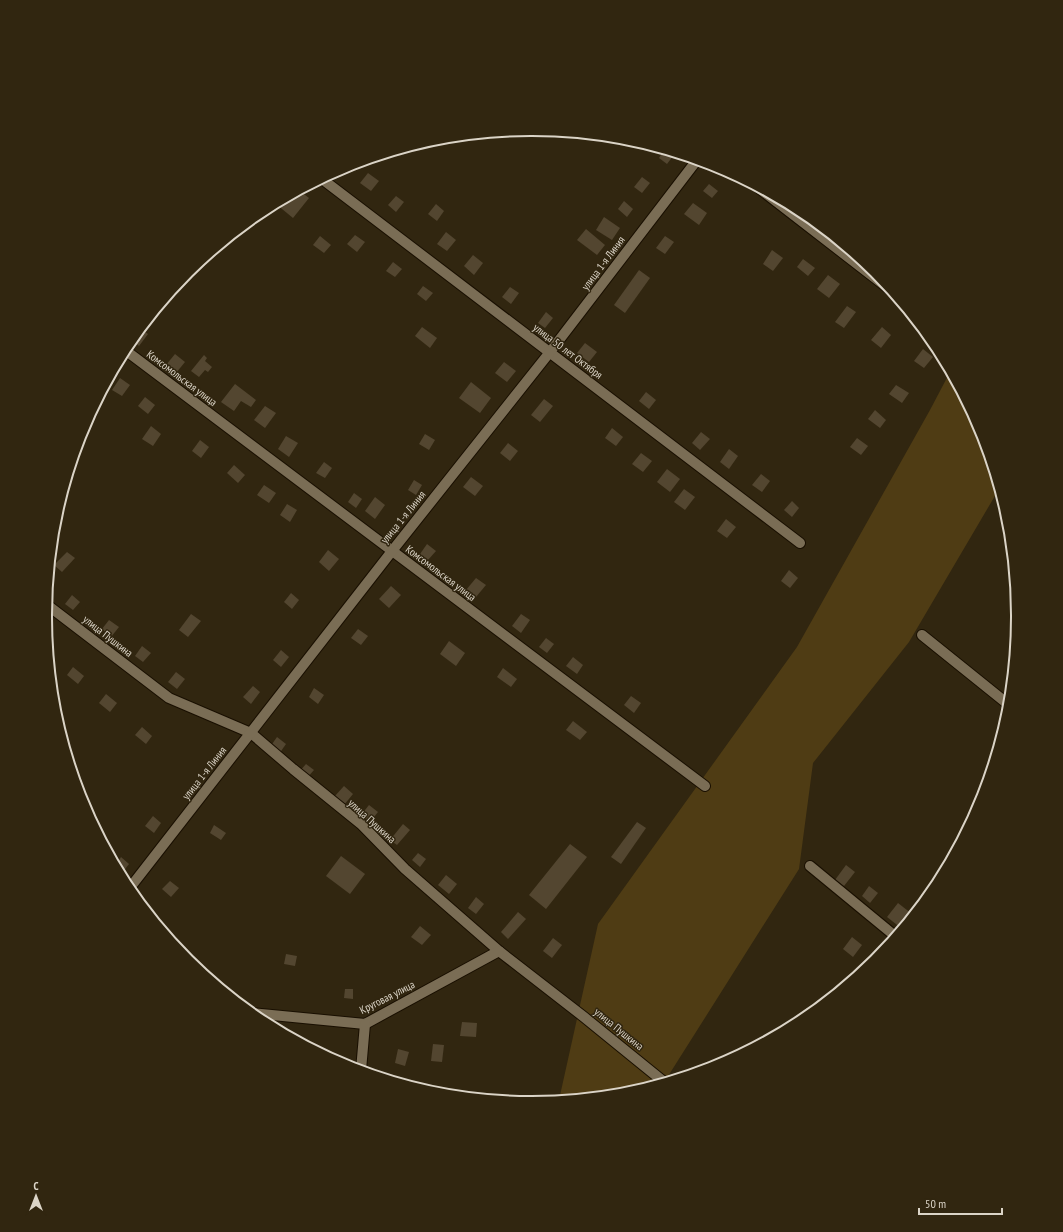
<svg xmlns="http://www.w3.org/2000/svg" width="1063" height="1232" font-family="'PT Sans Narrow',sans-serif">
<style>
.green{fill:#4f3c14}
.building{fill:#534630}
.lines{fill:none;stroke-linecap:round;stroke-linejoin:round}
.street-casing{stroke:#190f00;stroke-width:12}
.street{stroke:#7a6d55;stroke-width:10}
.labels{text-anchor:middle;stroke-width:3;stroke-linejoin:round;paint-order:stroke}
.street-label{font-size:11px;fill:#dbd4c7;stroke:#312610}
.rim{fill:none;stroke:#dbd4c7;stroke-width:2}
</style>
<rect width="100%" height="100%" fill="#312610"/>
<polygon class="green" points="950,372 981,430 999,489 909,642 813,763 799,869 665,1081 626,1093 559,1100 598,924 797,647 930,410"/>
<g class="building">
<polygon points="664,150 673,156 667,164 659,158"/>
<polygon points="368,173 379,181 371,191 360,183"/>
<polygon points="642,177 650,183 642,193 634,187"/>
<polygon points="709,184 718,191 712,198 703,191"/>
<polygon points="300,191 309,198 293,218 276,204"/>
<polygon points="396,196 404,202 396,212 388,205"/>
<polygon points="624,201 633,209 627,217 618,209"/>
<polygon points="693,203 707,213 699,225 684,214"/>
<polygon points="436,204 444,211 437,221 428,214"/>
<polygon points="604,217 620,228 612,240 596,230"/>
<polygon points="586,229 605,245 597,255 577,240"/>
<polygon points="446,232 456,240 447,251 437,244"/>
<polygon points="355,235 365,242 357,252 347,244"/>
<polygon points="320,236 331,245 324,253 313,245"/>
<polygon points="665,236 674,242 665,254 656,248"/>
<polygon points="772,250 783,258 773,271 763,264"/>
<polygon points="473,255 483,263 474,275 464,266"/>
<polygon points="803,259 815,268 808,276 797,267"/>
<polygon points="393,262 402,269 395,277 386,271"/>
<polygon points="639,270 650,278 625,313 614,305"/>
<polygon points="828,275 840,284 829,298 817,289"/>
<polygon points="423,286 433,293 426,301 417,294"/>
<polygon points="510,287 519,293 511,304 502,297"/>
<polygon points="847,306 856,312 844,328 835,322"/>
<polygon points="546,312 553,318 545,328 538,323"/>
<polygon points="422,327 437,338 430,348 415,336"/>
<polygon points="882,327 891,335 881,348 871,340"/>
<polygon points="141,329 148,334 139,346 132,340"/>
<polygon points="585,343 597,352 589,362 577,353"/>
<polygon points="923,349 933,357 924,368 914,361"/>
<polygon points="175,354 185,362 176,373 166,365"/>
<polygon points="204,355 207,358 205,361 212,367 208,372 205,370 199,377 191,371"/>
<polygon points="504,362 516,371 507,382 495,373"/>
<polygon points="120,378 130,385 122,396 112,390"/>
<polygon points="471,382 491,398 480,413 459,398"/>
<polygon points="235,384 256,400 251,407 241,401 234,411 221,402"/>
<polygon points="896,385 909,393 902,403 889,394"/>
<polygon points="646,392 656,400 649,409 639,401"/>
<polygon points="145,397 155,405 148,414 138,406"/>
<polygon points="544,399 553,406 540,422 531,415"/>
<polygon points="265,406 276,413 265,428 254,420"/>
<polygon points="875,410 886,420 880,428 868,419"/>
<polygon points="151,426 161,434 153,446 142,439"/>
<polygon points="612,428 623,437 616,446 605,438"/>
<polygon points="701,432 710,439 700,450 692,443"/>
<polygon points="425,434 435,440 429,450 419,444"/>
<polygon points="286,436 298,443 289,457 278,449"/>
<polygon points="857,438 868,446 861,455 850,447"/>
<polygon points="200,440 209,447 201,458 192,451"/>
<polygon points="508,443 518,451 510,461 500,453"/>
<polygon points="729,449 738,456 729,469 720,462"/>
<polygon points="641,453 652,461 643,472 632,464"/>
<polygon points="324,462 332,468 325,478 316,473"/>
<polygon points="234,465 245,475 238,483 227,473"/>
<polygon points="667,469 680,479 670,492 657,482"/>
<polygon points="761,474 770,481 762,492 752,485"/>
<polygon points="471,477 483,486 475,496 463,487"/>
<polygon points="414,480 422,485 416,495 408,490"/>
<polygon points="264,485 276,493 269,503 257,495"/>
<polygon points="684,489 695,497 685,510 674,502"/>
<polygon points="354,493 362,499 356,508 348,502"/>
<polygon points="375,497 385,505 375,519 365,511"/>
<polygon points="792,501 799,508 792,517 784,510"/>
<polygon points="287,504 297,510 290,522 280,515"/>
<polygon points="726,519 736,527 727,538 717,531"/>
<polygon points="427,544 436,551 428,560 420,554"/>
<polygon points="328,550 339,559 329,571 319,562"/>
<polygon points="67,552 75,558 62,572 54,565"/>
<polygon points="789,570 798,578 790,588 781,581"/>
<polygon points="476,578 486,585 476,597 466,590"/>
<polygon points="391,586 401,595 389,608 379,599"/>
<polygon points="291,593 299,600 292,609 284,602"/>
<polygon points="72,595 80,602 73,610 65,604"/>
<polygon points="191,614 201,621 188,637 179,630"/>
<polygon points="521,614 530,620 521,633 512,626"/>
<polygon points="109,620 119,627 111,637 102,629"/>
<polygon points="358,629 368,636 361,645 351,638"/>
<polygon points="546,638 554,644 547,653 539,647"/>
<polygon points="449,641 465,653 456,666 440,654"/>
<polygon points="142,646 151,653 143,662 135,656"/>
<polygon points="281,650 289,657 281,667 273,660"/>
<polygon points="573,657 583,665 577,674 566,666"/>
<polygon points="73,667 84,676 78,684 67,675"/>
<polygon points="503,668 517,679 511,687 497,677"/>
<polygon points="176,672 185,679 177,689 168,682"/>
<polygon points="253,686 260,692 251,704 243,697"/>
<polygon points="314,688 324,695 318,704 309,697"/>
<polygon points="106,694 117,703 110,712 99,703"/>
<polygon points="631,696 641,703 634,713 624,705"/>
<polygon points="573,721 587,732 580,740 566,730"/>
<polygon points="142,727 152,736 146,744 135,735"/>
<polygon points="277,737 286,744 279,754 270,747"/>
<polygon points="306,764 314,770 307,778 299,772"/>
<polygon points="344,786 353,794 344,805 334,797"/>
<polygon points="369,805 378,812 370,822 361,815"/>
<polygon points="153,816 161,823 154,833 145,826"/>
<polygon points="637,822 646,828 621,864 611,857"/>
<polygon points="403,824 410,830 397,845 390,840"/>
<polygon points="214,825 226,833 221,840 210,833"/>
<polygon points="570,844 587,857 546,909 529,895"/>
<polygon points="418,853 426,859 420,867 412,860"/>
<polygon points="341,856 365,874 350,894 326,876"/>
<polygon points="121,857 129,864 122,873 118,870 116,865"/>
<polygon points="846,865 855,872 844,886 835,880"/>
<polygon points="446,875 457,884 449,894 438,885"/>
<polygon points="170,881 179,888 171,897 162,889"/>
<polygon points="869,886 878,893 870,903 862,896"/>
<polygon points="476,897 484,904 476,914 468,908"/>
<polygon points="898,903 912,914 901,928 887,917"/>
<polygon points="518,912 526,919 508,939 501,932"/>
<polygon points="420,926 431,935 422,945 411,937"/>
<polygon points="852,937 862,945 853,957 843,949"/>
<polygon points="553,938 562,945 552,958 543,951"/>
<polygon points="286,954 297,956 295,966 284,964"/>
<polygon points="345,989 353,989 353,999 344,998"/>
<polygon points="462,1022 477,1023 476,1037 460,1036"/>
<polygon points="433,1044 444,1045 442,1062 431,1061"/>
<polygon points="398,1049 409,1052 405,1066 395,1063"/>
<polygon points="323,1053 341,1056 340,1062"/>
</g>
<g class="lines">
<defs>
<g id="street">
<polyline points="322,179 800,543"/>
<polyline points="760,189 888,288"/>
<polyline points="125,350 705,786"/>
<polyline points="46,604 169,698 251,733 293,769 361,824 405,869 499,951 584,1017 664,1082"/>
<polyline points="922,635 1009,705"/>
<polyline points="810,866 895,936"/>
<polyline points="129,889 392,551 550,352 697,160"/>
<polyline points="252,1013 365,1024 499,951"/>
<polyline points="361,1070 365,1024"/>
</g>
</defs>
<use href="#street" class="street-casing"/>
<use href="#street" class="street"/>
</g>
<g class="labels">
<g class="street-label">
<text transform="translate(603 263) rotate(-53)" y="4">улица 1-я Линия</text>
<text transform="translate(568 351) rotate(37)" y="4">улица 50 лет Октября</text>
<text transform="translate(182 378) rotate(37)" y="4">Комсомольская улица</text>
<text transform="translate(403 517) rotate(-51)" y="4">улица 1-я Линия</text>
<text transform="translate(441 573) rotate(37)" y="4">Комсомольская улица</text>
<text transform="translate(108 636) rotate(38)" y="4">улица Пушкина</text>
<text transform="translate(204 773) rotate(-52)" y="4">улица 1-я Линия</text>
<text transform="translate(372 821) rotate(42)" y="4">улица Пушкина</text>
<text transform="translate(387 997) rotate(-27)" y="4">Круговая улица</text>
<text transform="translate(619 1029) rotate(39)" y="4">улица Пушкина</text>
</g>
</g>
<path d="M0 0H1063V1232H0ZM531 136H532A479 479 0 0 1 1011 615V617A479 479 0 0 1 532 1096H531A479 479 0 0 1 52 617V615A479 479 0 0 1 531 136Z" fill="#312610" fill-rule="evenodd"/>
<path class="rim" d="M531 136H532A479 479 0 0 1 1011 615V617A479 479 0 0 1 532 1096H531A479 479 0 0 1 52 617V615A479 479 0 0 1 531 136Z"/>
<g transform="translate(36 1196)" stroke="#312610" stroke-width="3" paint-order="stroke">
<path d="M0-3L7 15L0 10L-7 15Z" fill="#dbd4c7"/>
<text y="-6" font-size="11" font-weight="bold" text-anchor="middle" fill="#dbd4c7">С</text>
</g>
<path d="M919 1208v6h83v-6" fill="none" stroke="#dbd4c7" stroke-width="2"/>
<text x="925" y="1208" font-size="12" fill="#dbd4c7" stroke="#312610" stroke-width="3" paint-order="stroke">50 m</text>
</svg>
